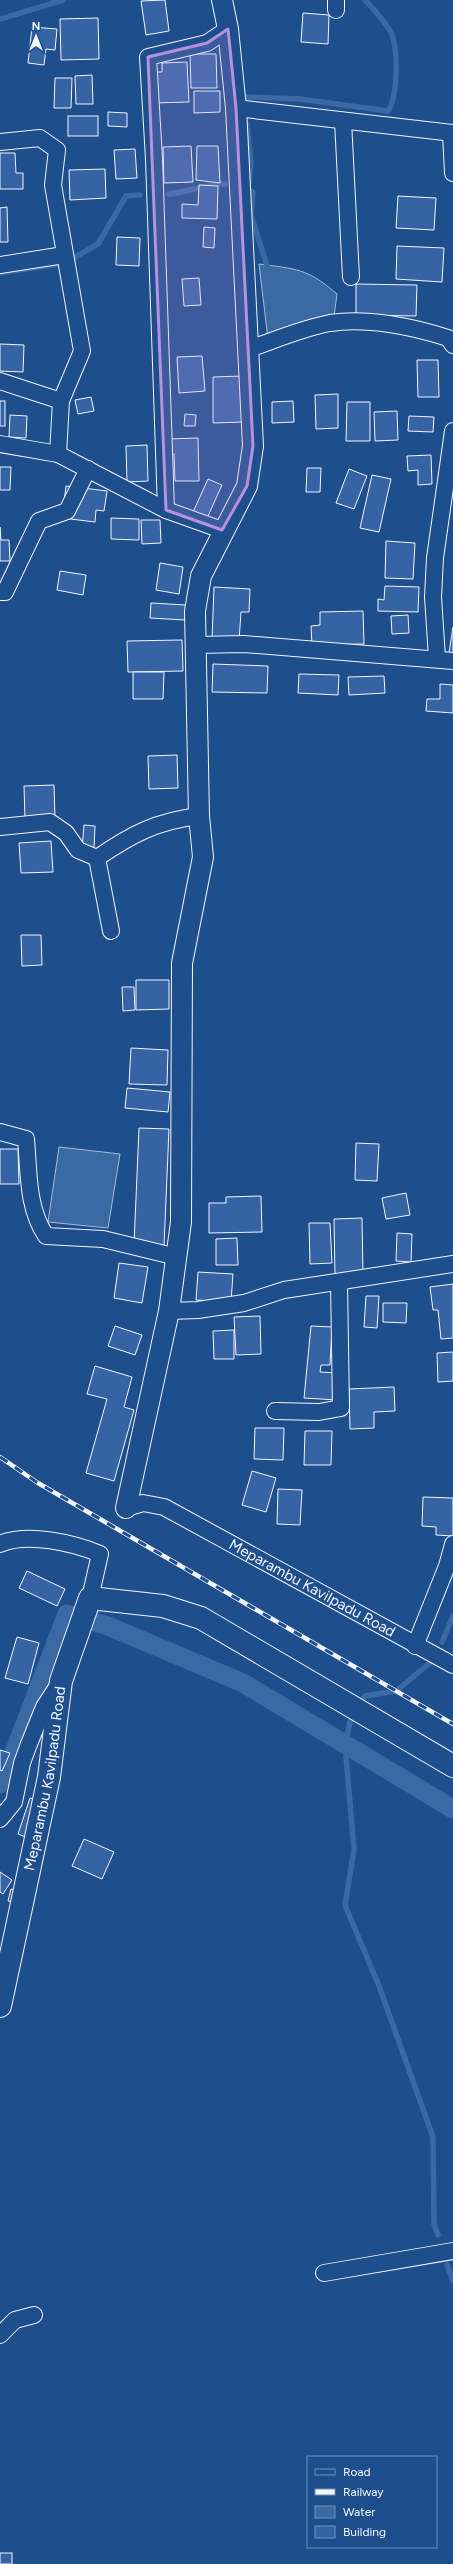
<svg xmlns="http://www.w3.org/2000/svg" width="453" height="2564" font-family="Figtree,sans-serif">
<style>
.water{fill:#3b69a3;stroke:#a8bbd7}
.lines{fill:none;stroke-linecap:round;stroke-linejoin:round}
.stream{stroke:#3b69a3;stroke-width:5.5}
.canal{stroke:#3b69a3;stroke-width:19}
.building{fill:#3563a3;stroke:#f2f6ff}
.minor-casing{stroke:#f2f6ff;stroke-width:18}
.tertiary-casing{stroke:#f2f6ff;stroke-width:22}
.secondary-casing{stroke:#f2f6ff;stroke-width:24}
.minor{stroke:#1f4e8c;stroke-width:16}
.tertiary{stroke:#1f4e8c;stroke-width:20}
.secondary{stroke:#1f4e8c;stroke-width:22}
.rail-casing{stroke:#f2f6ff;stroke-width:4.5}
.rail{stroke:#1f4e8c;stroke-width:3;stroke-dasharray:9;stroke-linecap:butt}
.marked{fill:#b691df;fill-opacity:0.2;stroke:#b691df;stroke-width:3;stroke-linejoin:round}
.labels{text-anchor:middle;stroke-width:3;stroke-linejoin:round;paint-order:stroke}
.street-label{font-size:15px;fill:#f2f6ff;stroke:#1f4e8c}
</style>
<rect width="100%" height="100%" fill="#1f4e8c"/>
<g class="water">
<path d="M259,264C296,269 307,268 337,294L333,324L268,339Z"/>
<polygon points="59,1147 120,1154 108,1228 48,1222"/>
</g>
<g class="lines">
<g class="stream">
<polyline points="0,19 63,0"/>
<path d="M245,97L300,99L388,111C398,97 398,50 392,35C387,23 374,10 365,0"/>
<polyline points="247,124 251,163 249,183"/>
<polyline points="246,190 253,192 251,215 269,272"/>
<path d="M169,194C183,193 216,182 225,184"/>
<polyline points="0,273 65,263 98,244 126,196 140,195"/>
<polyline points="442,1642 453,1616"/>
<polyline points="359,1705 365,1696 396,1691 431,1662"/>
<polyline points="355,1713 350,1722 345,1745 354,1849 345,1905 379,1986 433,2137 434,2224 438,2235"/>
<polyline points="447,2265 453,2281"/>
</g>
<polyline class="canal" points="0,1784 5,1776 67,1614 108,1626 243,1683 453,1809"/>
</g>
<g class="building">
<polygon points="165,0 169,31 146,35 141,1"/>
<polygon points="303,13 329,15 328,44 301,42"/>
<polygon points="98,18 99,59 61,60 60,19"/>
<polygon points="32,27 57,29 55,50 46,49 44,65 28,63"/>
<polygon points="190,54 216,54 217,88 191,88"/>
<polygon points="187,62 189,102 152,103 151,72 162,72 162,63"/>
<polygon points="92,75 93,104 76,104 75,76"/>
<polygon points="55,78 72,78 71,108 54,108"/>
<polygon points="194,91 220,91 220,112 194,113"/>
<polygon points="108,112 127,113 127,127 108,126"/>
<rect x="68" y="116" width="30" height="20"/>
<polygon points="191,146 193,182 164,183 163,147"/>
<polygon points="197,146 218,146 220,183 196,180"/>
<polygon points="135,149 137,178 116,179 114,150"/>
<polygon points="0,153 15,153 16,173 23,173 23,189 0,189"/>
<polygon points="105,169 106,198 70,200 69,170"/>
<polygon points="199,185 218,186 217,219 182,218 182,204 198,205"/>
<polygon points="398,196 436,198 434,230 396,228"/>
<polygon points="7,207 8,242 0,242 0,208"/>
<polygon points="204,227 215,228 214,248 203,247"/>
<polygon points="117,237 140,238 139,266 116,265"/>
<polygon points="397,246 444,248 442,282 396,279"/>
<polygon points="199,278 201,305 184,306 182,279"/>
<polygon points="356,284 417,285 416,316 356,315"/>
<polygon points="0,344 24,345 23,372 0,371"/>
<polygon points="202,356 205,391 179,393 177,357"/>
<polygon points="417,360 438,360 439,397 418,397"/>
<polygon points="243,376 243,422 213,423 213,377"/>
<polygon points="338,394 338,428 316,429 315,395"/>
<polygon points="91,397 94,411 78,414 75,400"/>
<rect x="0" y="401" width="5" height="25"/>
<polygon points="293,401 294,422 272,423 272,402"/>
<polygon points="347,402 370,402 370,441 346,441"/>
<polygon points="397,411 398,440 375,441 374,412"/>
<polygon points="185,414 196,415 195,426 184,426"/>
<polygon points="10,415 27,416 26,438 9,437"/>
<polygon points="409,416 434,417 433,432 408,431"/>
<polygon points="198,438 199,481 175,481 174,454 166,455 166,439"/>
<polygon points="147,445 148,481 127,482 126,446"/>
<polygon points="431,455 432,484 418,485 418,470 408,471 407,456"/>
<polygon points="0,467 11,467 10,490 0,490"/>
<polygon points="307,468 321,468 320,492 306,492"/>
<polygon points="349,469 367,476 354,509 336,503"/>
<polygon points="372,475 391,479 379,532 360,528"/>
<polygon points="208,479 222,485 203,527 189,521"/>
<polygon points="66,486 107,491 104,511 96,510 95,522 62,518"/>
<polygon points="111,518 139,519 139,540 111,539"/>
<polygon points="141,520 160,520 161,543 142,544"/>
<polygon points="0,527 1,540 9,540 10,561 0,561"/>
<polygon points="386,541 415,543 413,579 385,578"/>
<polygon points="160,563 183,567 179,594 156,590"/>
<polygon points="60,571 86,575 83,595 57,590"/>
<polygon points="385,586 419,587 418,612 378,611 378,599 384,600"/>
<polygon points="214,587 250,589 249,612 241,612 239,641 212,640"/>
<polygon points="151,603 186,605 185,620 150,618"/>
<polygon points="363,611 364,644 312,645 311,626 320,625 320,612"/>
<polygon points="408,615 409,633 392,634 391,616"/>
<polygon points="453,627 453,654 449,653"/>
<polygon points="182,640 183,671 128,672 127,641"/>
<polygon points="213,664 268,666 267,693 212,692"/>
<polygon points="133,672 164,672 163,699 133,699"/>
<polygon points="299,674 339,675 338,695 298,693"/>
<polygon points="384,676 385,693 349,695 348,677"/>
<polygon points="440,684 453,685 453,713 426,711 427,699 440,699"/>
<polygon points="177,755 178,788 149,789 148,756"/>
<polygon points="54,785 55,819 25,820 24,786"/>
<polygon points="84,825 95,826 94,849 82,848"/>
<polygon points="51,841 53,872 21,873 19,843"/>
<polygon points="21,935 41,935 42,965 22,966"/>
<polygon points="136,980 169,980 169,1009 136,1010"/>
<polygon points="122,987 134,987 135,1010 123,1011"/>
<polygon points="131,1048 168,1050 167,1085 129,1084"/>
<polygon points="127,1088 170,1092 168,1112 125,1108"/>
<polygon points="139,1128 169,1129 164,1246 134,1245"/>
<polygon points="356,1143 379,1144 377,1181 355,1180"/>
<polygon points="0,1149 18,1149 19,1184 0,1184"/>
<polygon points="406,1193 410,1215 386,1219 382,1198"/>
<polygon points="261,1196 262,1232 209,1233 209,1203 226,1203 226,1197"/>
<polygon points="362,1218 363,1275 335,1276 334,1219"/>
<polygon points="309,1223 330,1223 332,1263 310,1264"/>
<polygon points="397,1233 412,1234 411,1262 396,1261"/>
<polygon points="237,1238 238,1265 216,1265 216,1239"/>
<polygon points="119,1263 148,1267 142,1303 114,1298"/>
<polygon points="198,1272 233,1274 231,1302 196,1300"/>
<polygon points="453,1284 453,1338 441,1339 438,1310 433,1310 430,1287"/>
<polygon points="366,1296 379,1296 377,1328 364,1327"/>
<polygon points="383,1303 407,1303 406,1323 383,1322"/>
<polygon points="260,1316 261,1354 236,1355 234,1317"/>
<polygon points="115,1326 142,1335 135,1355 108,1346"/>
<polygon points="311,1326 332,1327 330,1365 321,1365 320,1372 338,1373 337,1400 304,1398"/>
<polygon points="234,1330 234,1359 214,1359 213,1331"/>
<polygon points="453,1352 453,1381 438,1382 437,1353"/>
<polygon points="95,1366 132,1377 124,1407 134,1410 114,1481 86,1473 107,1399 87,1394"/>
<polygon points="394,1387 395,1411 374,1412 374,1428 350,1429 349,1389"/>
<polygon points="255,1428 284,1428 283,1460 254,1459"/>
<polygon points="305,1431 332,1431 331,1465 304,1465"/>
<polygon points="252,1471 276,1478 266,1512 242,1505"/>
<polygon points="278,1489 302,1490 300,1525 277,1524"/>
<polygon points="423,1497 453,1498 453,1536 436,1535 436,1527 422,1526"/>
<polygon points="27,1571 65,1589 57,1606 19,1588"/>
<polygon points="17,1637 39,1643 28,1684 5,1678"/>
<polygon points="0,1750 10,1753 2,1771 0,1770"/>
<polygon points="30,1798 43,1803 31,1839 18,1834"/>
<polygon points="84,1839 114,1852 102,1879 72,1866"/>
<polygon points="0,1872 12,1880 3,1894 0,1892"/>
<polygon points="11,1889 21,1891 18,1903 8,1901"/>
<rect x="0" y="2553" width="12" height="11"/>
</g>
<g class="lines">
<defs>
<g id="minor">
<polyline points="336,0 336,10"/>
<polyline points="236,108 453,133"/>
<polyline points="343,121 351,277"/>
<polyline points="451,133 453,173"/>
<polyline points="0,142 40,138 57,150 53,185 82,351 61,401"/>
<polyline points="0,265 64,255"/>
<path d="M249,349C275,340 303,328 330,323C367,317 414,327 448,338L453,345"/>
<polyline points="0,381 61,401 58,454 166,510 222,530"/>
<polyline points="0,444 58,454"/>
<polyline points="166,510 154,159 148,57 207,43 228,29"/>
<polyline points="0,592 5,592 39,521 67,511 88,469"/>
<polyline points="196,645 244,644 453,661"/>
<polyline points="437,658 433,597 435,558 453,431"/>
<path d="M0,827L50,822L66,833L78,850L97,858C132,834 157,821 199,816"/>
<polyline points="97,858 111,931"/>
<path d="M0,1132L26,1139C29,1172 27,1208 46,1236L103,1239L177,1257"/>
<polyline points="169,1311 198,1310 244,1303 284,1290 453,1264"/>
<polyline points="275,1411 319,1412 341,1408 339,1282"/>
<path id="s1" d="M126,1508L143,1503L164,1507L453,1665"/>
<path d="M0,1544C27,1532 74,1543 100,1554L90,1598"/>
<polyline points="415,1646 447,1566 453,1544"/>
<polyline points="0,1819 14,1802 22,1763 29,1744 44,1707 59,1684"/>
<polyline points="324,2273 453,2251"/>
<polyline points="0,2335 15,2320 34,2315"/>
</g>
<polyline id="tertiary" points="126,1508 169,1311 181,1222 182,963 203,857 199,816 195,611 201,576 247,486 253,446 236,108 228,29 222,0"/>
<g id="secondary">
<path id="s2" d="M0,2006L49,1777L61,1681L90,1598L163,1606L201,1618L453,1766"/>
</g>
</defs>
<use href="#minor" class="minor-casing"/>
<use href="#tertiary" class="tertiary-casing"/>
<use href="#secondary" class="secondary-casing"/>
<use href="#minor" class="minor"/>
<use href="#tertiary" class="tertiary"/>
<use href="#secondary" class="secondary"/>
<defs>
<polyline id="rail" points="0,1457 38,1483 453,1724"/>
</defs>
<use href="#rail" class="rail-casing"/>
<use href="#rail" class="rail"/>
</g>
<path class="marked" d="M228,29L236,108L253,446L247,486L222,530L166,510L148,57L207,43Z"/>
<g class="labels">
<g class="street-label">
<text dy="5" stroke="none"><textPath href="#s1" startOffset="208">Meparambu Kavilpadu Road</textPath></text>
<text dy="5" stroke="none"><textPath href="#s2" startOffset="232">Meparambu Kavilpadu Road</textPath></text>
</g>
</g>
<rect x="307" y="2456" width="130" height="92" fill="#1f4e8c" stroke="#7391ba"/>
<rect x="315" y="2469" width="20" height="6" fill="#1f4e8c" stroke="#7391ba"/>
<text x="343" y="2476" font-size="12" fill="#f2f6ff">Road</text>
<rect x="315" y="2489" width="20" height="6" fill="#f2f6ff" stroke="#7391ba"/>
<text x="343" y="2496" font-size="12" fill="#f2f6ff">Railway</text>
<rect x="315" y="2506" width="20" height="12" fill="#3b69a3" stroke="#7391ba"/>
<text x="343" y="2516" font-size="12" fill="#f2f6ff">Water</text>
<rect x="315" y="2526" width="20" height="12" fill="#3563a3" stroke="#7391ba"/>
<text x="343" y="2536" font-size="12" fill="#f2f6ff">Building</text>
<g transform="translate(36 36)" stroke="#1f4e8c" stroke-width="3" paint-order="stroke">
<path d="M0-3L7 15L0 10L-7 15Z" fill="#f2f6ff"/>
<text y="-6" font-size="11" font-weight="bold" text-anchor="middle" fill="#f2f6ff">N</text>
</g>
</svg>
